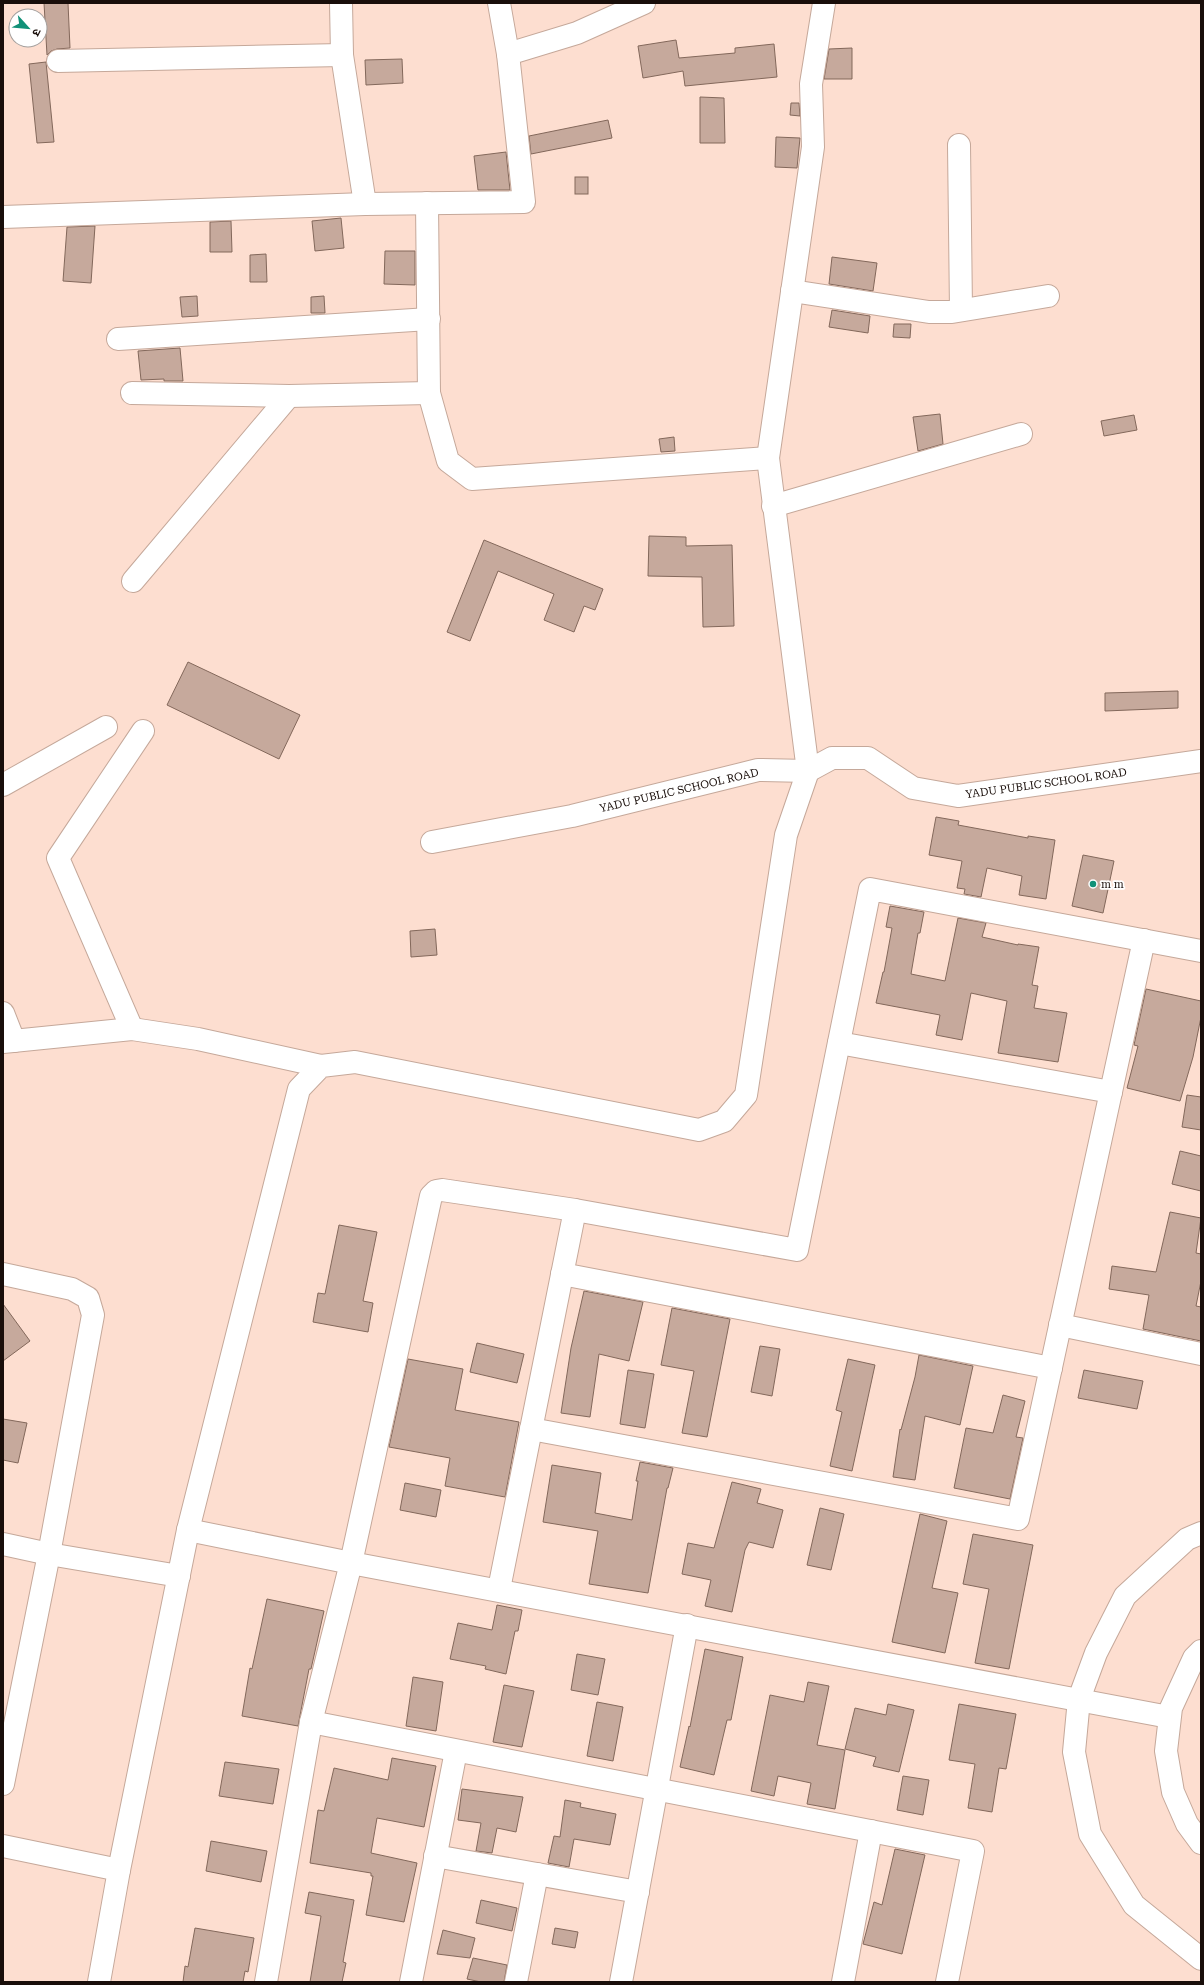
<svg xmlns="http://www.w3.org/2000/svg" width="1204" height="1985" font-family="'Roboto Serif','Noto Sans Devanagari',serif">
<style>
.building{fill:#c6a99c;stroke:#83685b}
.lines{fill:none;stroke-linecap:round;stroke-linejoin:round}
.minor-casing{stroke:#c5a89a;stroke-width:24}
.minor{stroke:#fff;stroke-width:22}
.poi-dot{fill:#119178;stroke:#fff;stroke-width:1.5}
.labels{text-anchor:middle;stroke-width:3.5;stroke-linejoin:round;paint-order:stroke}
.street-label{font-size:11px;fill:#190e0a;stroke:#fff}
.poi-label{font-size:11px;fill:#190e0a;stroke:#fff;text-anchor:start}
</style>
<rect width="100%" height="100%" fill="#fdded0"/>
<g class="building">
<polygon points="44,3 68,3 70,48 57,49 51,51 47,55"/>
<polygon points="676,40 679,58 735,53 735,48 774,44 777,77 685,86 683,71 643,78 638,46"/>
<polygon points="852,48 852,79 824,79 829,49"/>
<polygon points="402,59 403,83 366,85 365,60"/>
<polygon points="46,62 54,142 37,143 29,64"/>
<polygon points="700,97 724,98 725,143 700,143"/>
<polygon points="791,103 799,103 800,116 790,115"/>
<polygon points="608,120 612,138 531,154 529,136"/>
<polygon points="776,137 800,138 797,168 775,167"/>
<polygon points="506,152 510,190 478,190 474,156"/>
<rect x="575" y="177" width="13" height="17"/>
<polygon points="341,218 344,248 315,251 312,221"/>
<polygon points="231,221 232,252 210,252 210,222"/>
<polygon points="95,226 91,283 63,281 67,227"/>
<polygon points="385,251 415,251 415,285 384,284"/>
<polygon points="266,254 267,282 250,282 250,255"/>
<polygon points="832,257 877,263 873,291 829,284"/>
<polygon points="197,296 198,316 182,317 180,297"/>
<polygon points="324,296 325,313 311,313 311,297"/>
<polygon points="832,310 870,316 868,333 829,327"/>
<polygon points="894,324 911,324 910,338 893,337"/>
<polygon points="180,348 183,381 164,381 164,379 141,380 138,351"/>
<polygon points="940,414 943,444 918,451 913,417"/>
<polygon points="1134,415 1137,430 1104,436 1101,421"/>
<polygon points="674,437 675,451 661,452 659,439"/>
<polygon points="649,536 686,537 686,546 732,545 734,626 703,627 702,577 648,576"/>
<polygon points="484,540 603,589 595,610 584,606 574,632 544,620 554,594 498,571 470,641 447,632"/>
<polygon points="188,662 300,715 279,759 167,705"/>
<polygon points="1178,691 1178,708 1105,711 1105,693"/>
<polygon points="936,817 959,821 958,825 996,832 1028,838 1028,836 1055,840 1046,899 1019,895 1022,876 987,868 981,897 964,894 965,889 957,888 962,861 929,855"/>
<polygon points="1083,855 1114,861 1103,913 1072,906"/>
<polygon points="890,906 924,912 920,933 918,933 911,974 945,981 958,918 986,923 982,937 1018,945 1018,944 1039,947 1032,985 1038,986 1034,1008 1067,1013 1058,1062 998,1053 1007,1001 971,993 962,1040 936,1035 940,1015 876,1003 883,972 884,972 892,928 886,927"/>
<polygon points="435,929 437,955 411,957 410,931"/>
<polygon points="1146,989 1201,1001 1201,1017 1193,1057 1180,1101 1127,1088 1138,1046 1134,1045"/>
<polygon points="1187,1095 1201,1097 1201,1130 1182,1127"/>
<polygon points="1180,1151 1201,1156 1201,1191 1172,1184"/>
<polygon points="1170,1212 1201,1218 1196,1253 1201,1254 1201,1281 1196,1306 1201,1307 1201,1341 1143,1329 1149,1295 1109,1289 1112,1266 1156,1272"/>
<polygon points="339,1225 377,1232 363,1301 373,1303 368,1332 313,1322 318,1293 325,1294"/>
<polygon points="584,1291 643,1302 629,1361 599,1354 590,1417 561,1413 571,1348"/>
<polygon points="3,1304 30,1341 3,1361"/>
<polygon points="672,1308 730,1319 707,1437 682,1433 694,1371 661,1365"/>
<polygon points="477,1343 524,1354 517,1383 470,1372"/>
<polygon points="760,1346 780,1349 772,1396 751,1392"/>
<polygon points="919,1355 973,1366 960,1425 925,1416 915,1480 893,1477 900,1429 901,1430 915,1377"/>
<polygon points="408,1359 463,1369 455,1410 519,1422 505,1497 445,1486 450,1458 389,1447"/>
<polygon points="848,1359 875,1365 852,1471 830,1466 842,1412 836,1410"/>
<polygon points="628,1370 654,1374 645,1428 620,1424"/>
<polygon points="1084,1370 1143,1381 1137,1409 1078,1398"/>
<polygon points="1003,1395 1025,1401 1016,1437 1023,1438 1010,1499 954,1488 966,1428 993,1433"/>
<polygon points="3,1419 27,1423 18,1463 3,1460"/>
<polygon points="640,1462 673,1468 668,1488 667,1488 648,1593 589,1584 598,1531 543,1522 552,1465 601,1473 595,1513 632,1520 638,1481 636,1481"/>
<polygon points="732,1482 761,1489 757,1503 783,1510 773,1548 749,1542 745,1550 732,1612 705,1606 711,1580 682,1574 688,1543 714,1548"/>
<polygon points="405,1483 441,1490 436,1517 400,1510"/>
<polygon points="820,1508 844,1514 831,1570 807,1565"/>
<polygon points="920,1514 947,1521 932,1588 958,1593 945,1653 892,1642"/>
<polygon points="973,1534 1033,1545 1009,1669 975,1663 989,1589 963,1584"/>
<polygon points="267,1599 324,1611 311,1669 309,1669 298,1726 242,1716 250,1668 252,1669"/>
<polygon points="497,1605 522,1610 518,1631 515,1631 506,1674 485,1669 486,1666 450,1659 458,1623 492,1630"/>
<polygon points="705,1649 743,1657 731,1720 727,1720 714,1775 680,1767 689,1726 690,1727"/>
<polygon points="577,1654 605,1659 598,1695 571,1690"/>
<polygon points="413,1677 443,1682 436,1731 406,1726"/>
<polygon points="808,1682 829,1686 817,1745 845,1750 835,1809 807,1804 811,1783 778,1776 774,1796 751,1791 770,1695 804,1702"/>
<polygon points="504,1685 534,1691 522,1747 493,1742"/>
<polygon points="597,1702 623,1707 613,1761 587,1756"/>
<polygon points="888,1704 914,1710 899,1772 873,1766 876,1757 845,1749 855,1708 886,1715"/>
<polygon points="959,1704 1016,1714 1006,1769 999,1768 992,1812 968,1808 975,1764 949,1760"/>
<polygon points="392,1758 436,1766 424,1827 377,1818 371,1853 417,1863 404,1922 366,1915 373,1876 371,1876 371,1873 310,1863 318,1810 324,1811 334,1768 388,1780"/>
<polygon points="225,1762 279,1769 273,1804 219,1796"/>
<polygon points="903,1776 929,1780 923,1815 897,1810"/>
<polygon points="462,1789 523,1797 516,1832 497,1828 492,1853 476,1851 481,1823 458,1820"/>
<polygon points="565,1800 581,1803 580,1807 616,1814 610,1845 574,1839 569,1867 548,1863 554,1836 560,1837"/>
<polygon points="211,1841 267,1851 261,1882 206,1871"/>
<polygon points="895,1849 925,1855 902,1954 863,1944 874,1902 882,1905"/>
<polygon points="309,1892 354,1900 343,1962 346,1963 342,1982 310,1982 321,1916 305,1913"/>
<polygon points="481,1900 517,1908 512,1931 476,1923"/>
<polygon points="195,1928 254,1938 248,1972 245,1971 243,1982 183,1982 185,1966 188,1967"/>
<polygon points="555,1928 578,1932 575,1948 552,1944"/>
<polygon points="443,1930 475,1938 470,1958 437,1954"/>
<polygon points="473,1958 507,1965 504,1982 481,1982 467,1979"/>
</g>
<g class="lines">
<defs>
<g id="minor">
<polyline points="341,3 342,55 365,204"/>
<polyline points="499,3 508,54"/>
<polyline points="58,61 342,55"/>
<polyline points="959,145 961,310"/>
<polyline points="427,203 429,393 448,461 472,479 768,458"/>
<polyline points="3,217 365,204 524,202 508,54 577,33 644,3"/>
<polyline points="792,291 929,312 952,312 1048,296"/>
<polyline points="118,339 429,319"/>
<polyline points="132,393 289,396 429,393"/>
<polyline points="773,506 1021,434"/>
<polyline points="133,581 289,396"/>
<polyline points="3,785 106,727"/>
<polyline points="432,842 572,816 758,770 808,771 832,758 868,758 913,788 958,796 1201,761"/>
<polyline points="3,1013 14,1041"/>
<polyline points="132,1029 58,858 143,731"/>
<polyline points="3,1042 132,1029 198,1039 321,1066"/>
<polyline points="839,1043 1111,1092"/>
<polyline points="3,1274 72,1289 88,1298 93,1315 49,1554 3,1784"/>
<polyline points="562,1274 1051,1368"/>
<polyline points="1060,1325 1201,1354"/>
<polyline points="531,1429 1018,1519 1144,940"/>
<polyline points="188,1530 351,1563 1169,1717"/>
<polyline points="1201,1533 1187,1539 1125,1596 1096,1653 1079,1699 1074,1752 1090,1834 1134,1905 1201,1959"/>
<polyline points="3,1544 49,1554 179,1576"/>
<polyline points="499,1589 575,1210"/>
<polyline points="1201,1651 1194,1658 1171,1708 1166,1751 1173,1792 1187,1824 1201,1843"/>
<polyline points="311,1722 973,1851 947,1982"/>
<polyline points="3,1846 119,1870"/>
<polyline points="435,1856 638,1892"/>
<polyline points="99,1982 119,1870 188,1530 299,1089 321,1066 355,1062 699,1130 724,1121 746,1095 786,835 808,771 768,458 813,147 811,84 824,3"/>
<polyline points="266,1982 311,1722 351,1563 431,1196 436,1191 442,1190 575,1210 797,1250 870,889 1201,951"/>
<polyline points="411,1982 456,1751"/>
<polyline points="516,1982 537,1874"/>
<polyline points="621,1982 687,1625"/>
<polyline points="843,1982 871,1831"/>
</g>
</defs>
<use href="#minor" class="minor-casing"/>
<use href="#minor" class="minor"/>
</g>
<circle class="poi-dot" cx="1093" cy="884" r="4"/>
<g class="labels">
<g class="street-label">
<text transform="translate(1046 783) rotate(-8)" y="4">YADU PUBLIC SCHOOL ROAD</text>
<text transform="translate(679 790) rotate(-13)" y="4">YADU PUBLIC SCHOOL ROAD</text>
</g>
<g class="poi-label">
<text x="1101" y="888">m m</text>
</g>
</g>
<rect width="1204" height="1985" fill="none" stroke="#190e0a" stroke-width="8"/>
<g transform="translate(28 28) rotate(117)"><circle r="19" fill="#ffffff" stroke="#a39f9d"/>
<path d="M0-3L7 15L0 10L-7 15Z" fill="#119178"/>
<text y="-6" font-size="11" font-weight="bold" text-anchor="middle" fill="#190e0a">उ</text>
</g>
</svg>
